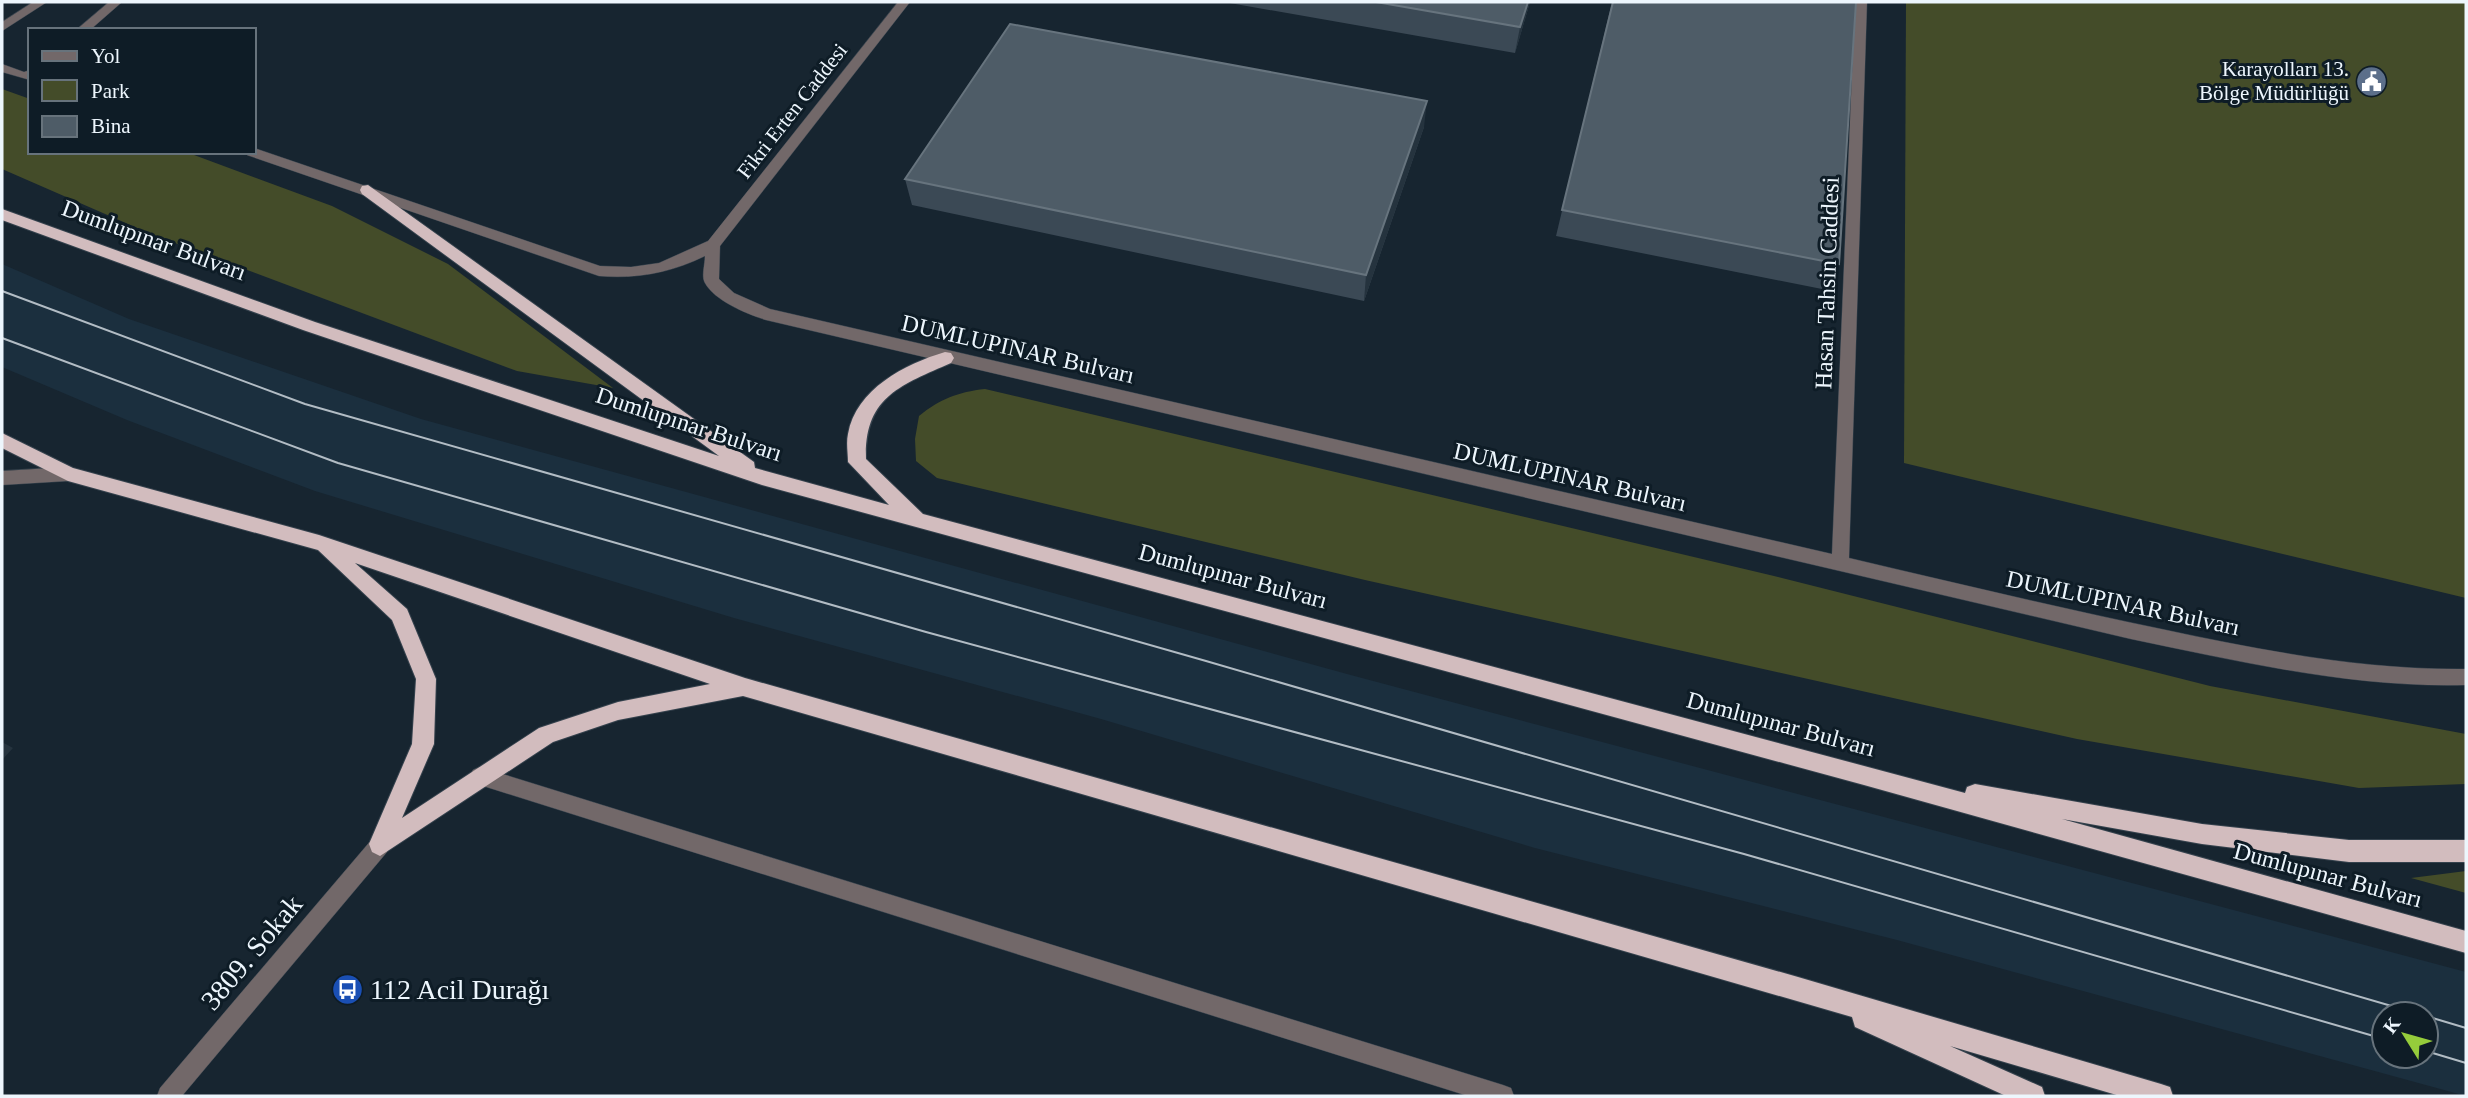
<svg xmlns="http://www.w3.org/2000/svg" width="2468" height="1098" font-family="Georgia,serif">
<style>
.built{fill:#1b2f3e;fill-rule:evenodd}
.green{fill:#444c29}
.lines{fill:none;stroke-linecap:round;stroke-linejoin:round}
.service-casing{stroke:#35424d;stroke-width:1}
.minor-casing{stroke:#35424d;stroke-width:1}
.tertiary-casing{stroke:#35424d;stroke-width:1}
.trunk-casing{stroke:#35424d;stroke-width:2}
.service{fill:#726869;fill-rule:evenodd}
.minor{fill:#726869;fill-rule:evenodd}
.tertiary{fill:#726869;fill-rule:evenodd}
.trunk{fill:#d2bcbe;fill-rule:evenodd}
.tram{stroke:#b2bcc4;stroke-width:2}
.wall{fill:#3b4955}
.shaded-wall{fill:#25333e}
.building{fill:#4e5c67;stroke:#67747e;stroke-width:2}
.labels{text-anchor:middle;stroke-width:6;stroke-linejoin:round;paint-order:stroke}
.far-poi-label{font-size:21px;fill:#edf6fd;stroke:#0e1c26;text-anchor:end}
.far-street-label{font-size:21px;fill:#edf6fd;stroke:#0e1c26}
.street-label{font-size:24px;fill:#edf6fd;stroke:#0e1c26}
.near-street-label{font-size:28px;fill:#edf6fd;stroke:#0e1c26}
.near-poi-label{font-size:28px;fill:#edf6fd;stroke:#0e1c26;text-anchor:start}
</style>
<rect width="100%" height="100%" fill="#172530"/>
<path class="built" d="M2,264L129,319L421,419L1347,674L2466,972V1096L1897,940L1535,848L1101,719L734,618L315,491L127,420L2,367ZM2384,1014H2426V1056H2384Z"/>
<g class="green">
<polygon points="1906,2 2466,2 2466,598 1904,463"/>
<polygon points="2,89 30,99 30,152 186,152 332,206 448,264 613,388 517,371 151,234 2,169"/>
<path d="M985,389L1774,576L2210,686L2466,734V784L2359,788L2077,739L1365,580L937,478L916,461L915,439L919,416C940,399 958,392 985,389Z"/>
<polygon points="2466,871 2466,893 2411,878"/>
</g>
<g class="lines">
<defs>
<polygon id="service" points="480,767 1503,1085 1511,1088 1514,1096 1468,1096 480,785 473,782 470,776 473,770"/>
<path id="minor" d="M898,2H910L720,246L719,279L734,293L770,309L1832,554L1855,2H1867L1849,558C1955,583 2060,608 2166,630C2265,651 2364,670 2466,669V685C2353,688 2242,662 2131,639L766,320C747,314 715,301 705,283C701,277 705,264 705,256C670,273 637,279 599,276L247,155L245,152H254V148L257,149L600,266L631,267L659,263L708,241Z"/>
<g id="tertiary">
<polygon points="33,2 47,2 2,31 2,22"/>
<polygon points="109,2 122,2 90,30 76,30"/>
<polygon points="2,64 24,72 30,70 30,80 2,72"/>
<polygon points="68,467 74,469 76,474 74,479 68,481 2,485 2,471"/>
<polygon points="380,835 387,838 390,845 387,852 182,1096 157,1096 160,1088 373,838"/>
</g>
<g id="trunk">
<path d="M368,185L754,462L755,468L889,505L848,462C848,453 846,443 848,434C856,389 905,364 945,352L951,353L954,358L951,363C901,385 864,397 866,459L923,514L1965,793L1967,787L1975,784L2202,824L2349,840H2466V862H2349L2202,844L2062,819L2466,931V953L1864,785L762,485L303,330L2,220V209L315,322L719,456L362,194L360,190L362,186Z"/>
<path d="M2,433L73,468L319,535L745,678L1798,977L2161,1084L2170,1087L2173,1096H2120L1950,1046L2042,1087L2045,1096H2006L1855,1027L1852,1017L743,696L618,720L553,742L380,856L372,852L369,844L412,744L416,679L392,620L318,550L68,481L2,448ZM355,563L710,684L618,702L539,728L402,818L434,744L436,679L407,609Z"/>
</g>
</defs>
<use href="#service" class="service-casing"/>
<use href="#minor" class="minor-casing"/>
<use href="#tertiary" class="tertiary-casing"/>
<use href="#trunk" class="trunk-casing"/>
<use href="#service" class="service"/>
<use href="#minor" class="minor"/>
<use href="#tertiary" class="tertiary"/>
<use href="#trunk" class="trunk"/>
<g class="tram">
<polyline points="2,291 305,404 1206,661 2419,1014"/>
<polyline points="2,338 338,463 926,632 1744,854 2384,1039"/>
<polyline points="2426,1016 2466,1028"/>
<polyline points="2426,1051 2466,1063"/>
</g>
</g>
<g class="wall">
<polygon points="1224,2 1530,2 1515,53"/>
<polygon points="1612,2 1839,264 1827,290 1556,236"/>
<polygon points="1424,127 1364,301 912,205 905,179"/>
</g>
<g class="shaded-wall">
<polygon points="1528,2 1530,2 1515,53 1520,27"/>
<polygon points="1427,101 1424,127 1364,301 1366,275"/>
<polygon points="2,742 13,748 2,760"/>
</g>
<g class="building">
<polygon points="1376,2 1528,2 1520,27"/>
<polygon points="1613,2 1856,2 1839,264 1562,210"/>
<polygon points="1010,24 1427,101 1366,275 905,179"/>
</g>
<defs>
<symbol id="civic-disc" viewBox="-11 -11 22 22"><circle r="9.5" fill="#5c6f8a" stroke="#0e1c26"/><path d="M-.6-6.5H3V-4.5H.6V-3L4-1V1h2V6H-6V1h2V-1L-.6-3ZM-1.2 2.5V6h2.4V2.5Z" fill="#fff"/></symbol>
<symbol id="bus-disc" viewBox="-11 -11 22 22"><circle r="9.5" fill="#1a4fb4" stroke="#0e1c26"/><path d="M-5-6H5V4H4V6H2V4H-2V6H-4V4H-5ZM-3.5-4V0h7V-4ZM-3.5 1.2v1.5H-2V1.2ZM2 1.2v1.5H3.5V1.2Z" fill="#fff"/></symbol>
</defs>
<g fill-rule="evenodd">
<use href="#civic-disc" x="2354" y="64" width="35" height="35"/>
<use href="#bus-disc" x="330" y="972" width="35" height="35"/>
</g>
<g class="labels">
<g class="far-poi-label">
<text x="2349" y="76">Karayolları 13.<tspan x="2349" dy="24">Bölge Müdürlüğü</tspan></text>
</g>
<g class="far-street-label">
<text transform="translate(792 111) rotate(-52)" y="7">Fikri Erten Caddesi</text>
</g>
<g class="street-label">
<text transform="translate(154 240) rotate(20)" y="8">Dumlupınar Bulvarı</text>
<text transform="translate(1827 283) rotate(-88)" y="8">Hasan Tahsin Caddesi</text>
<text transform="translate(1018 349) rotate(13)" y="8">DUMLUPINAR Bulvarı</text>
<text transform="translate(689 424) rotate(18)" y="8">Dumlupınar Bulvarı</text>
<text transform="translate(1570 477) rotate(13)" y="8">DUMLUPINAR Bulvarı</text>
<text transform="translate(1233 576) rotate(15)" y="8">Dumlupınar Bulvarı</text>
<text transform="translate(2123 603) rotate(12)" y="8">DUMLUPINAR Bulvarı</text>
<text transform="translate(1781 724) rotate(15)" y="8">Dumlupınar Bulvarı</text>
<text transform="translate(2328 875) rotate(15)" y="8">Dumlupınar Bulvarı</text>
</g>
<g class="near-street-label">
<text transform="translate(251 952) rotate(-50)" y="10">3809. Sokak</text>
</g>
<g class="near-poi-label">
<text x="370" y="999">112 Acil Durağı</text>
</g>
</g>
<rect width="2468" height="1098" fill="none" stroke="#edf6fd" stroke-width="7"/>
<rect x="28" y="28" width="228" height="126" fill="#0e1c26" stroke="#67737c" stroke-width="2"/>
<rect x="42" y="51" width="35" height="10" fill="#726869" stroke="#67737c" stroke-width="2"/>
<text x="91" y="63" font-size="21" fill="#edf6fd">Yol</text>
<rect x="42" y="80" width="35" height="21" fill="#444c29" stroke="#67737c" stroke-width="2"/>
<text x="91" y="98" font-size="21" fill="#edf6fd">Park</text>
<rect x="42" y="116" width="35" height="21" fill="#4e5c67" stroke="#67737c" stroke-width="2"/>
<text x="91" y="133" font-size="21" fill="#edf6fd">Bina</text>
<g transform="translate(2405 1035) rotate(307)"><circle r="33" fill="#0e1c26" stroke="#67737c" stroke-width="2"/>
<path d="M0-5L12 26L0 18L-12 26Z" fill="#95cc3b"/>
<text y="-10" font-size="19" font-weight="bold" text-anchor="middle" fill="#edf6fd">K</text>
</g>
</svg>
